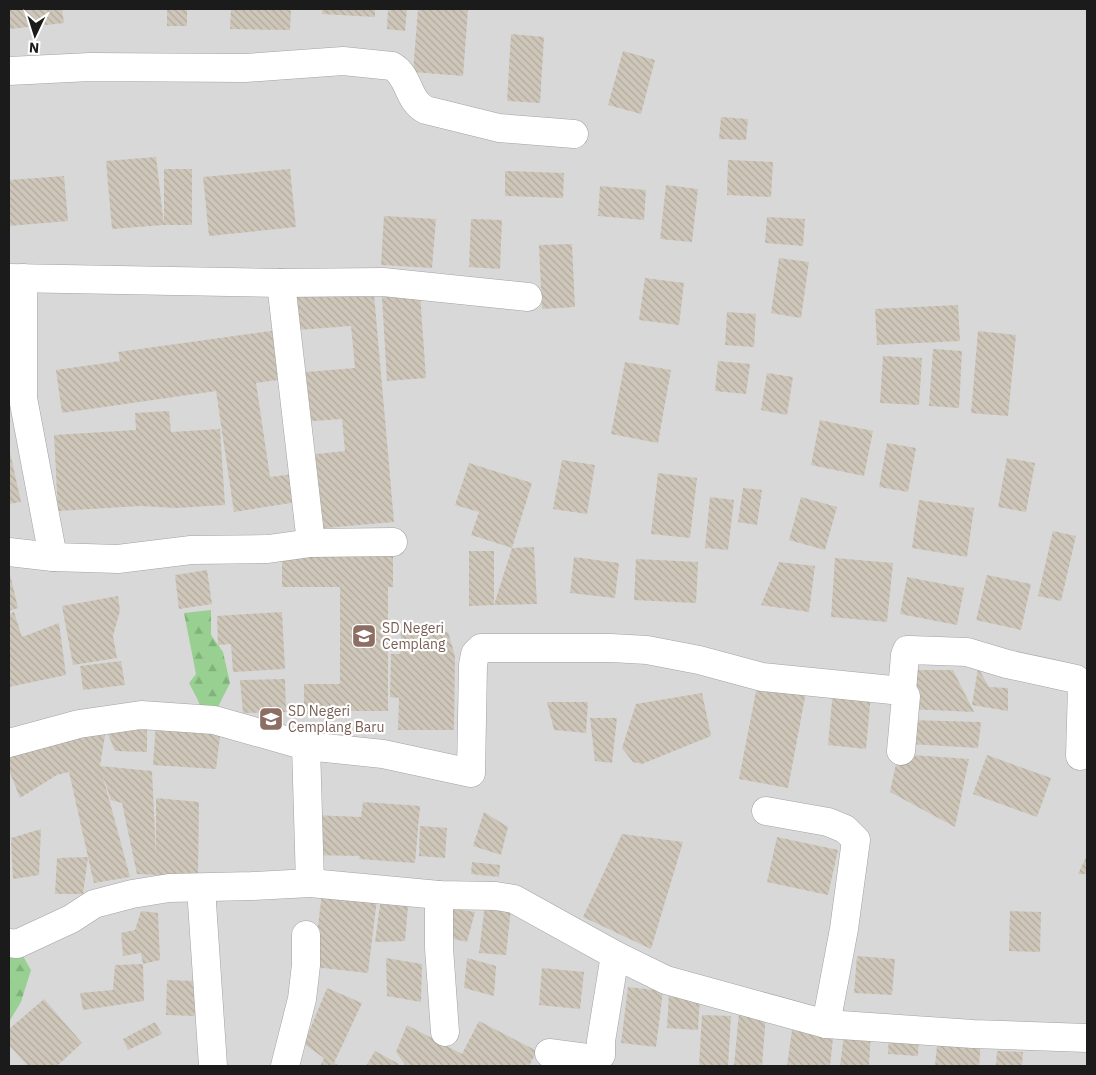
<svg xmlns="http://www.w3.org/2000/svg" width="1096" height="1075" font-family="'IBM Plex Sans',sans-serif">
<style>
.residential{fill:#d9d8d8}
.forest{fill:url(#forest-firs)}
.building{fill:url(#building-back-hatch)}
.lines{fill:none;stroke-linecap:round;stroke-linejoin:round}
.minor-casing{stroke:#a2a2a2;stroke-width:29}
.minor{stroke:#fff;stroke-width:28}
.labels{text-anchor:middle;stroke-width:4.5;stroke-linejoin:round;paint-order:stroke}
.education-label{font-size:14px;fill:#785e54;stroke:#fff;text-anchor:start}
</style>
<defs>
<pattern id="forest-firs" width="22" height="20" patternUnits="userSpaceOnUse" patternTransform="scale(1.25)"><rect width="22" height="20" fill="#98d091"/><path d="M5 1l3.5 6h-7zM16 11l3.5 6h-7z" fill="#82b27c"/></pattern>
<pattern id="building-back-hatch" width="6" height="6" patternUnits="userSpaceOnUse" patternTransform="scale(1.25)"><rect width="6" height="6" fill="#cec6b9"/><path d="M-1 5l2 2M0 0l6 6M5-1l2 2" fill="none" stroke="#b0aa9e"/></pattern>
</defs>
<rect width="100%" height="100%" fill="#eeece0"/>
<rect class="residential" x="9" y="9" width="1078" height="1057"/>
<g class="forest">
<polygon points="211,610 211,635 223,652 230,683 218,707 204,712 189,683 196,674 184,613"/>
<polygon points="9,950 20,951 31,970 21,1002 9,1022"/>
</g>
<g class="building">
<polygon points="9,9 62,9 64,23 10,29"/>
<rect x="167" y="9" width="20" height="17"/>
<polygon points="231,9 291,9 290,30 230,29"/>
<polygon points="322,9 375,9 375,17 322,14"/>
<polygon points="388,9 407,9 405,31 387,29"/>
<polygon points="418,9 468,9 463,76 413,72"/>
<polygon points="511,34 544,37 540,103 507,101"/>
<polygon points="623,51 655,60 641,114 608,105"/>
<polygon points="721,117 748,119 746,140 719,139"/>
<polygon points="156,157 164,225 112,229 106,161"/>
<polygon points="728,160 773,162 771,197 727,195"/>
<rect x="164" y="169" width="28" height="56"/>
<polygon points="290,169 296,227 209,236 203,177"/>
<polygon points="505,171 564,173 563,198 505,196"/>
<polygon points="64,176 68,221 9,226 9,180"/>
<polygon points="666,185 698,189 692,242 660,239"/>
<polygon points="600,186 646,190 644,220 598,216"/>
<polygon points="384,216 436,219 432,268 381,265"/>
<polygon points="767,217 805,219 803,246 765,243"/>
<polygon points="471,219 502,220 500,269 469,267"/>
<polygon points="572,244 575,307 542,309 539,245"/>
<polygon points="779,258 809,262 801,318 771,313"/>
<polygon points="645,278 684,283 679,325 639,320"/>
<polygon points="373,283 394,522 313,529 306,455 345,451 342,419 298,422 294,373 355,368 351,326 297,330 294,290"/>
<polygon points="420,294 426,378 387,381 382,297"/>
<polygon points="958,305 960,341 877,345 875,309"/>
<polygon points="727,312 756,314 754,347 725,345"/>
<polygon points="278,330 285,379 256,383 270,477 293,474 297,502 234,512 216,391 62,413 56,370 120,361 118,352"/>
<polygon points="978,331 1016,335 1008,416 971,413"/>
<polygon points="933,349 962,351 959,408 929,406"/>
<polygon points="883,356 922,358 919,405 880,403"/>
<polygon points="718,361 750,364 746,394 715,391"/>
<polygon points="625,362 671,370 658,443 611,434"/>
<polygon points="767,373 793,377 787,415 761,410"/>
<polygon points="169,411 171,432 220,429 225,505 176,508 140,506 58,511 54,435 136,430 135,413"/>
<polygon points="820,420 873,431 864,476 811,465"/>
<polygon points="887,443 916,448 908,492 879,487"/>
<polygon points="9,448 21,502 9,504"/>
<polygon points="1007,458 1035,463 1026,512 998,507"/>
<polygon points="562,460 595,465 587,514 553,509"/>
<polygon points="469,463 532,483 512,548 471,535 479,512 455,505"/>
<polygon points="658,473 697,478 690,538 651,534"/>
<polygon points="743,488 762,490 757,525 738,522"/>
<polygon points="710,497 734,500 728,550 705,548"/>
<polygon points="801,497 837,507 825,550 789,540"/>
<polygon points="919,500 974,508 967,557 912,548"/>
<polygon points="1053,531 1076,536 1061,601 1038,596"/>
<polygon points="534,547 537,604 494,605 469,606 469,551 494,551 494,605 512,548"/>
<polygon points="282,550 393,550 393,587 388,587 388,711 345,711 345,715 304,714 304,684 340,684 340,587 282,587"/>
<polygon points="574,557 619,563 615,598 570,593"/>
<polygon points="835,558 893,563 887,622 831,617"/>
<polygon points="636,559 698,562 696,603 634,600"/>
<polygon points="779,562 815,566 809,612 761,605"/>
<polygon points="9,570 18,608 9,611"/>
<polygon points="207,570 212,604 179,609 175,575"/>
<polygon points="987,575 1031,584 1021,630 976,620"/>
<polygon points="907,577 964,588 957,625 900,614"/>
<polygon points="118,596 120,611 113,636 117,658 73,665 62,606"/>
<polygon points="14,612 22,637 59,623 66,675 9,687 9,614"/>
<polygon points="282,612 285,669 233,672 231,644 218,645 217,616"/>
<polygon points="401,630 448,632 455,656 454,730 398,730 399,698 390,697 391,654 400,654"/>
<polygon points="121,661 125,685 83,690 80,666"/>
<polygon points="978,668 989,687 1008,688 1008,711 972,705"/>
<polygon points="916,670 953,670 974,712 909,709"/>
<polygon points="285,679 286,712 243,713 240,680"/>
<polygon points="757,686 806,692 788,788 739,779"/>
<polygon points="833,690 871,694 866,749 828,745"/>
<polygon points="702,693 711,736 642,764 633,762 622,748 636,704"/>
<polygon points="547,702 588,702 586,733 554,730"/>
<polygon points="590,718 617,718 612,763 595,761"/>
<polygon points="907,720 981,722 978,748 909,744"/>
<polygon points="156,723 221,728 216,769 153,765"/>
<polygon points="106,729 147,730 147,752 115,751"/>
<polygon points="106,729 100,766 152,771 156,856 156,798 199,802 198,877 137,874 122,803 111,800 102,773 130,877 94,883 88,857 83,894 55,894 57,858 88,857 69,772 57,775 20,798 9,770 9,754"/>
<polygon points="898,754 969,759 955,827 890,792"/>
<polygon points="987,755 1051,778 1037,817 973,794"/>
<polygon points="363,802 420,806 415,863 359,859 360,856 311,855 312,815 361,817"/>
<polygon points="484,812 508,827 501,855 473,846"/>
<polygon points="420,826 447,828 445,858 419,856"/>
<polygon points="41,829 39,875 13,879 11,838"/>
<polygon points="622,834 683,842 651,949 583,917"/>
<polygon points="777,837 838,850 828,895 767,882"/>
<polygon points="1087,855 1087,874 1078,874"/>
<polygon points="472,862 500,865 499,877 471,874"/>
<polygon points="382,891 409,895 405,941 375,942"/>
<polygon points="322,893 377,899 368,973 313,967"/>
<polygon points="485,904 511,908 506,955 479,953"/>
<polygon points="452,908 475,912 467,942 440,936"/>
<polygon points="141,911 158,913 160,960 143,964 141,953 123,956 121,933 135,930"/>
<polygon points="1010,911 1041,912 1040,952 1009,951"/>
<polygon points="857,956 895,959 892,995 854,993"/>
<polygon points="386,958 422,964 421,1002 387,996"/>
<polygon points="467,958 496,966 494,996 464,988"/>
<polygon points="143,964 144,1001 83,1010 80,993 113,990 115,965"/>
<polygon points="542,968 584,972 580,1009 539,1005"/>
<polygon points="167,980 197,981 196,1016 166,1015"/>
<polygon points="628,987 663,991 656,1047 621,1043"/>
<polygon points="327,988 362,1003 334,1063 340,1066 320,1066 324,1058 304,1044"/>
<polygon points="669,993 700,995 698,1030 667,1028"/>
<polygon points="44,999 82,1043 57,1066 28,1066 9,1045 9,1029"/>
<polygon points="739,1012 766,1014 762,1066 734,1066"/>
<polygon points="702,1015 731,1016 728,1066 699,1066"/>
<polygon points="479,1021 537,1051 529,1066 406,1066 396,1052 407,1025 462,1054"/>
<polygon points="155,1022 162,1034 128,1050 123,1039"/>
<polygon points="793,1023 834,1029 830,1066 787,1066"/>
<polygon points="845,1027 871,1030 869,1066 840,1066"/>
<polygon points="889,1031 919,1034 918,1056 888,1054"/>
<polygon points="938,1036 981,1040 979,1066 935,1066"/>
<polygon points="375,1051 399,1064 398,1066 366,1066"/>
<polygon points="997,1051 1023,1052 1022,1066 996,1066"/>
</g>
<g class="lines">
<defs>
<g id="minor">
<path d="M9,71L90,67L245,68L343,61L392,66C410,76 407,101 426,110L499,128L574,134"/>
<polyline points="9,278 281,283 383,282 528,297"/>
<polyline points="23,278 23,398 53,557"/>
<polyline points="281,283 311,543"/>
<polyline points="9,552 53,557 118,559 191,550 268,549 311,543 393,542"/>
<polyline points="902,691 905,655 907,650 910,650 967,652 1007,664 1076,679 1082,687 1080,756"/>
<polyline points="9,743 79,724 141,715 214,720 306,746"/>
<polyline points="766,811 828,822 845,829 856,840 844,929 826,1024"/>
<polyline points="310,883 306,746 383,754 471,773 473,665 475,654 481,648 611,648 647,650 699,660 762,677 902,691 906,696 901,751"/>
<polyline points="201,888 213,1066"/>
<polyline points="439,895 439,948 445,1032"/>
<polyline points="9,943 17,944 71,919 94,904 132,894 169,888 252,886 310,883 439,895 496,896 514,899 615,955 666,980 826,1024 973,1034 1087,1038"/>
<polyline points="549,1053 595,1059 601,1055 601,1041 615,955"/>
<polyline points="285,1066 302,999 306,965 306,935"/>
</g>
</defs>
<use href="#minor" class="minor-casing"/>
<use href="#minor" class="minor"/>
</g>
<defs>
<symbol id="school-square" viewBox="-11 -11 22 22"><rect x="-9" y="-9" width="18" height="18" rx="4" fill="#8d6e63" stroke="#fff"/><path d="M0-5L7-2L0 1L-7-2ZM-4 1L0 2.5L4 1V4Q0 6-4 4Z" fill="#fff"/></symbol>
</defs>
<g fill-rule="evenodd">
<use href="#school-square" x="350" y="622" width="28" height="28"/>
<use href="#school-square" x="257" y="705" width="28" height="28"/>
</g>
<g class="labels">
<g class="education-label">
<text x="382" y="633">SD Negeri<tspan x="382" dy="16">Cemplang</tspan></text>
<text x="288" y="716">SD Negeri<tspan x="288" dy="16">Cemplang Baru</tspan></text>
</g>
</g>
<rect width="1096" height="1075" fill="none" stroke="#1b1b1b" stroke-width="20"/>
<g transform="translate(35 35) rotate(184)" stroke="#ffffff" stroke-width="4" paint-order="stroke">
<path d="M0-4L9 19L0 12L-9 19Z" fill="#1b1b1b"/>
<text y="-8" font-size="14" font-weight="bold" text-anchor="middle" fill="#1b1b1b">N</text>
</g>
</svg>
